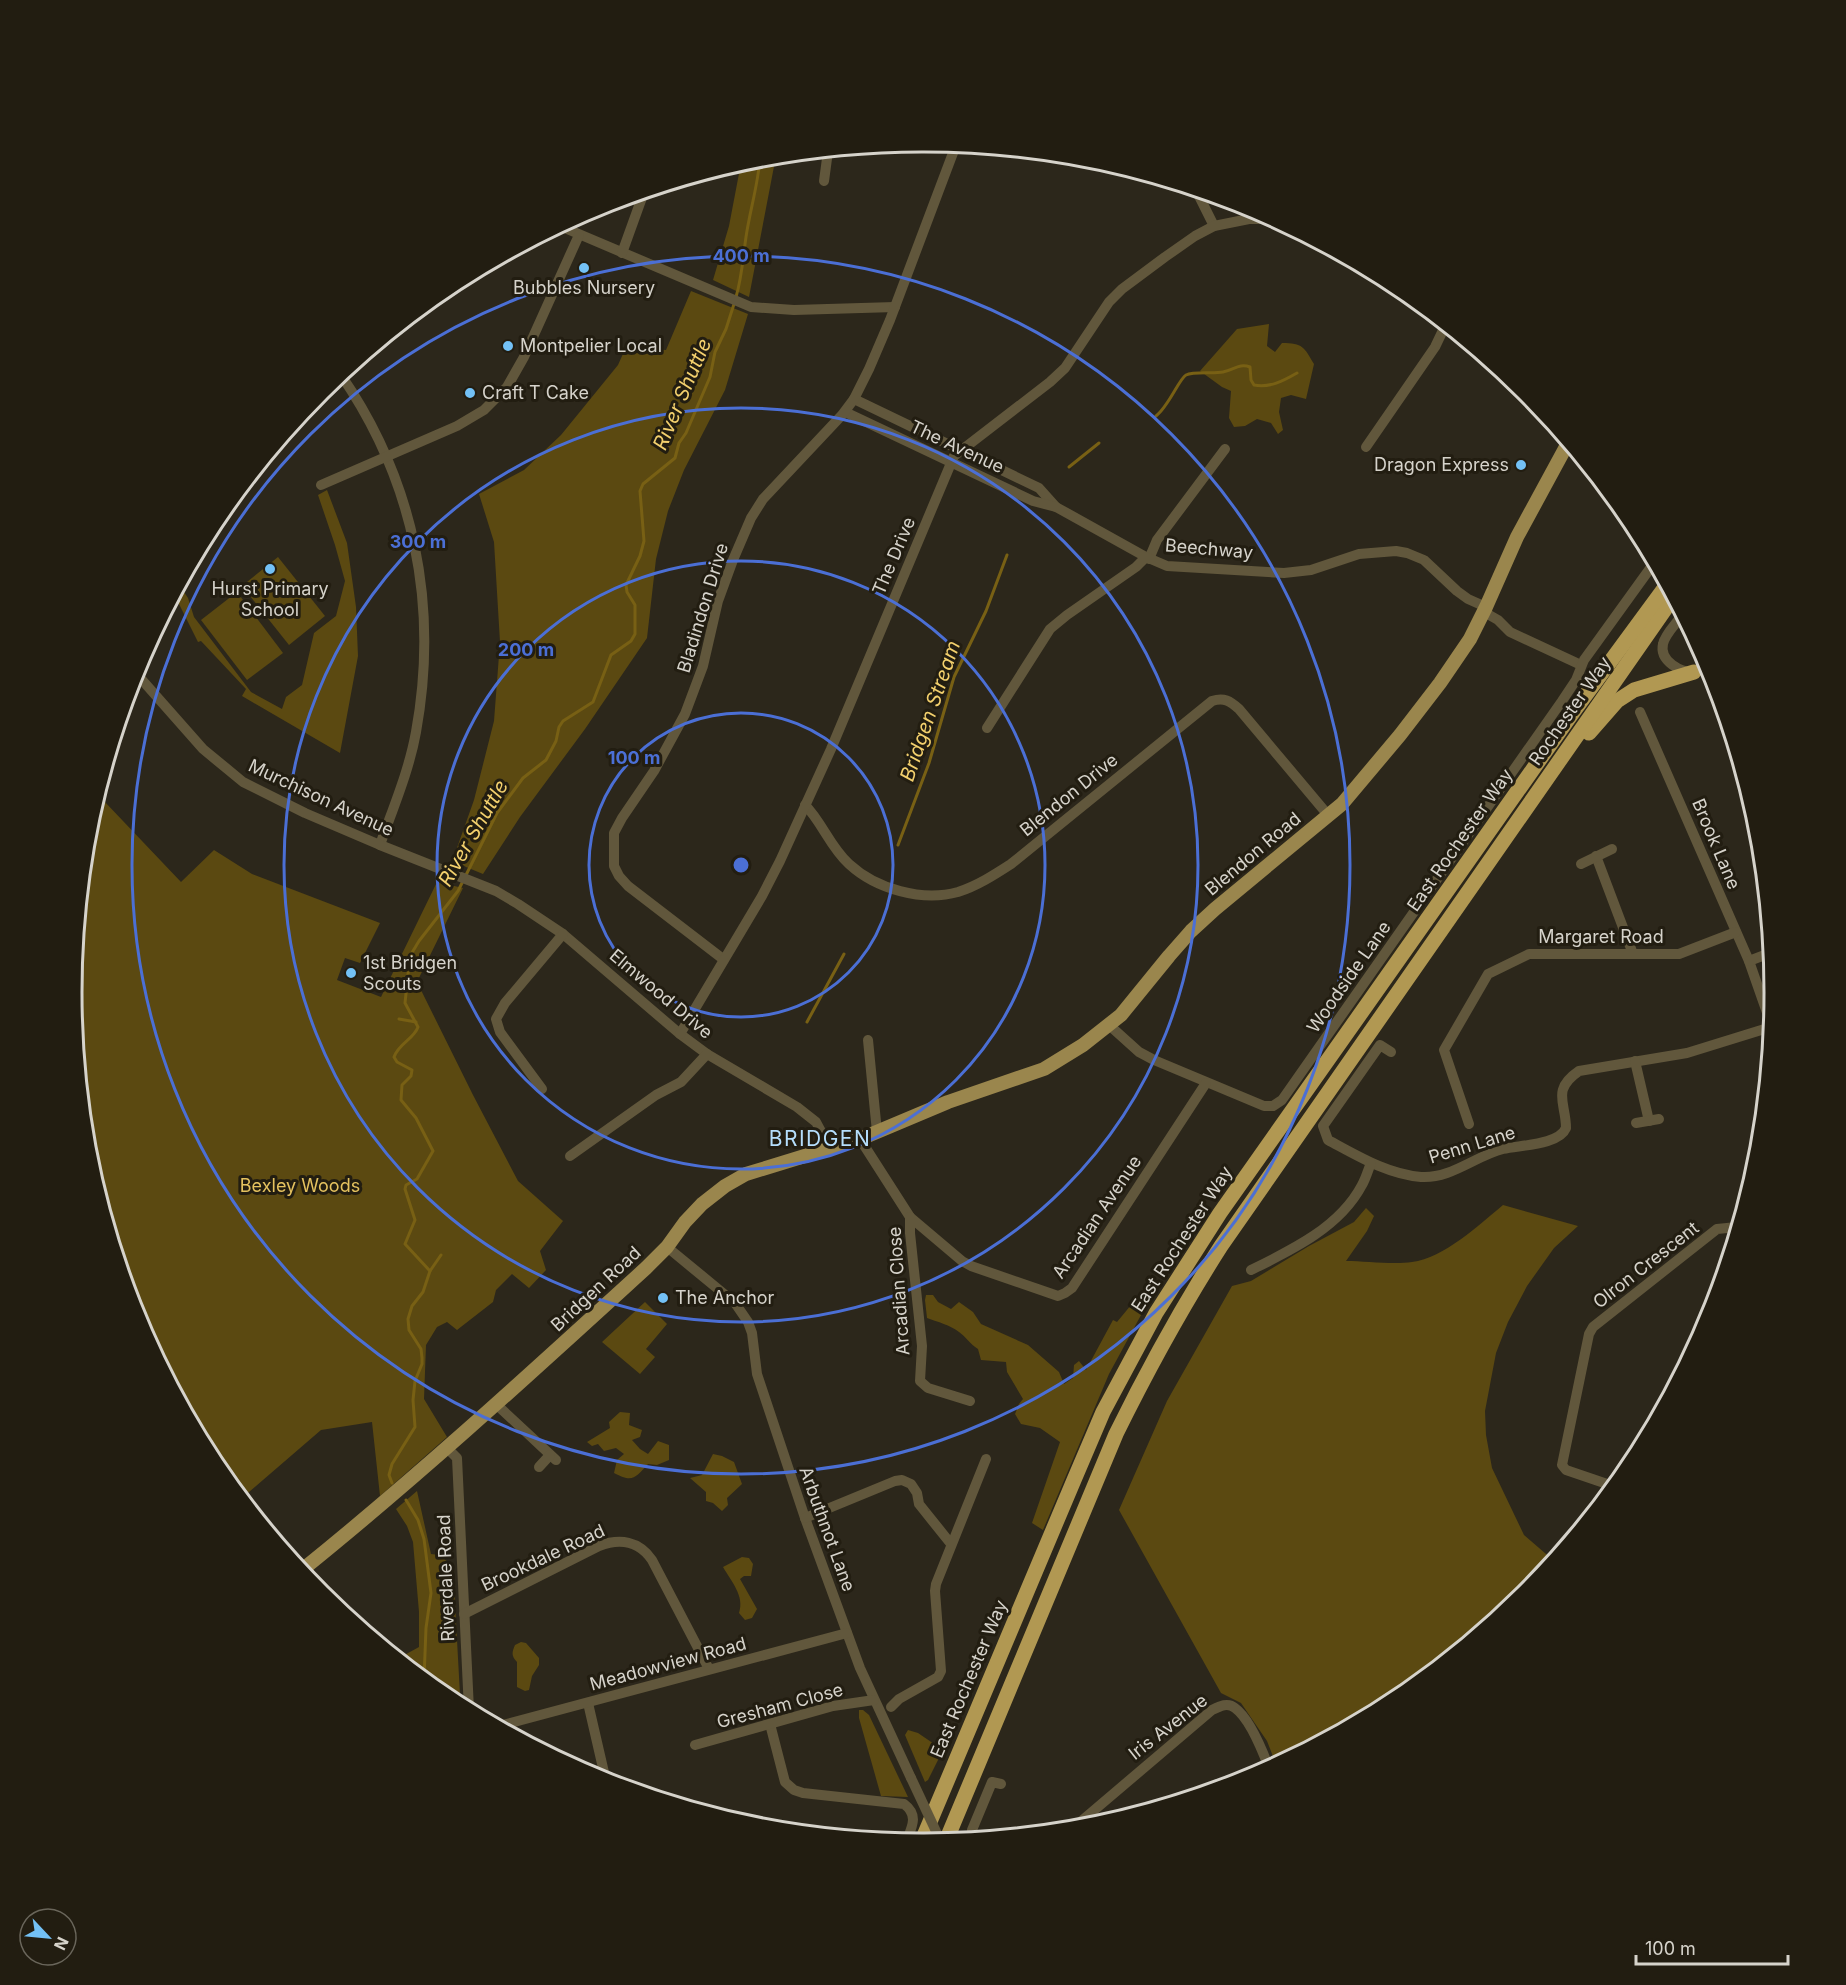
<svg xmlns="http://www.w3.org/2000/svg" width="1846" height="1985" font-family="Inter,sans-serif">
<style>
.green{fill:#5b4911}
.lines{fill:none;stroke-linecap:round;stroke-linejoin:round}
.stream{stroke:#786014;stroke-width:3}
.minor{stroke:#61573c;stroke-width:10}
.major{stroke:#9a864d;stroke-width:14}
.highway{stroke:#b19852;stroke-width:15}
.minor-bridge{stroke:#61573c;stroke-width:10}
.ring{fill:none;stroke:#4b6fd5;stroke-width:3}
.poi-dot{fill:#73c1f6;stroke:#221d11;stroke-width:2}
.labels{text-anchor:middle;stroke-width:6;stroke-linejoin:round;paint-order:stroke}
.poi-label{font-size:18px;fill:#d6d3cb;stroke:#221d11;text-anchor:start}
.street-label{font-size:18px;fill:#d6d3cb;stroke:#221d11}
.park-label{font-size:18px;fill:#e5c25f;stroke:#221d11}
.water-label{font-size:20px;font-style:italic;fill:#f3d06d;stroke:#221d11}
.quarter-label{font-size:21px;letter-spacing:1.5px;fill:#b5defc;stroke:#221d11}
.rim{fill:none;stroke:#d6d3cb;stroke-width:3}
.centre{fill:#4b6fd5;stroke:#221d11;stroke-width:3}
.ring-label{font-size:18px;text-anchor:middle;font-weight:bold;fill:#4b6fd5;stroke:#221d11;stroke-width:6;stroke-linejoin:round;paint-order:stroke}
</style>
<rect width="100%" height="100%" fill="#2c271b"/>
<g class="green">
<polygon points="776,156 749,297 713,280 729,226 741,163 757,158"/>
<polygon points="691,291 748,314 725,390 684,470 668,511 656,559 647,638 585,729 520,817 483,874 466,867 453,859 474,800 494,721 500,642 494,542 479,494 524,470 561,435 618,365 626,347 666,350"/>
<path d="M1269,324L1267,346L1275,352L1282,343C1303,343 1304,347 1314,364L1306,399L1291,395L1281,398L1279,412L1283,430L1278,434L1271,423L1257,419L1245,426L1234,427L1229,418L1231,391L1222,387L1200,371L1237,329Z"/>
<polygon points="327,490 347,543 356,607 358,656 340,753 242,696 246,689 201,641 198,642 175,596 180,586 188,598 194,617 251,692 282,709 286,697 302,685 314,633 336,616 345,581 335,545 318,495"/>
<polygon points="278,557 325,616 289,645 242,586"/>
<polygon points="237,592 283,653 247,680 201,620"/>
<polygon points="99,792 104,801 181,882 214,850 252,874 380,923 360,963 345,958 337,980 381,997 437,882 463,888 417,982 473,1095 518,1181 563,1221 540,1251 546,1270 529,1288 512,1274 496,1290 493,1302 457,1330 447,1322 437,1327 426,1345 424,1399 447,1437 380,1496 372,1422 321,1430 242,1498 215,1465 137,1318 88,1158 72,992 86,855 94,841 88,834"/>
<path d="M1503,1205L1578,1226L1554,1248L1527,1286L1508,1322L1496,1353L1485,1411L1486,1435L1492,1468L1524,1535L1553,1560L1524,1594L1396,1700L1276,1764L1267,1741L1241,1703L1221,1693L1119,1510L1167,1401L1232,1286L1251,1281L1309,1246L1354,1222L1366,1208L1374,1216L1367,1231L1346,1261C1365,1261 1394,1265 1412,1262C1444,1258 1479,1225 1503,1205Z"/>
<path d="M1153,1293L1109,1374L1043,1530L1032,1523L1060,1442L1040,1428L1021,1424L1015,1414L1019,1404L1023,1399L1007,1372L1006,1362L981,1360L978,1349C970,1344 966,1337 959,1332C950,1325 938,1322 927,1318L925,1300L926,1295H933L938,1302L951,1309L959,1302L973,1312L981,1324L1028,1345L1059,1372L1064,1384L1073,1378L1074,1365L1079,1361L1086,1370L1113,1320L1117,1322L1136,1299Z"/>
<polygon points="645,1302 667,1324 646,1349 655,1357 640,1374 602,1342"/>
<path d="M620,1412L630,1413L629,1425L642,1430L640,1437L632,1440L640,1449L648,1454L658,1441L669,1445V1460L657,1465L648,1464C635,1478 633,1483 614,1473L617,1460L624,1454L616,1448L604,1451L598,1444L592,1446L587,1442L610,1428L609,1422Z"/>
<polygon points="713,1454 722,1456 734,1462 742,1484 727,1498 728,1505 722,1511 713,1503 706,1501 706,1492 690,1478 702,1475"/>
<polygon points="417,1491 431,1554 439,1555 453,1566 460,1695 464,1696 464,1707 450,1700 399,1658 419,1647 419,1612 413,1542 407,1526 396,1509"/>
<path d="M742,1557L749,1558L753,1564L751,1576H744L740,1579L757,1609L752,1618L745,1620L739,1613C745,1596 731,1581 723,1567Z"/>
<path d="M521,1642L526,1643L539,1658V1665L532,1676L529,1690L525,1691L517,1687V1662C511,1656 512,1652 515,1645Z"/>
<polygon points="859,1710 863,1710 869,1715 908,1797 881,1796 859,1718"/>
<polygon points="908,1730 918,1733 943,1750 928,1780 925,1782 905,1735"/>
</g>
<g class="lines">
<g class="stream">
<path d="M736,297C742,277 743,257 746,237C750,210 758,185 760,158"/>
<path d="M1156,416C1169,406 1179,379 1186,375C1194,371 1214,374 1223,372C1234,370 1239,363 1250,367L1251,380L1254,385C1270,388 1283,381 1297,373"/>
<polyline points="1069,467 1099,443"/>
<polyline points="898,845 929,763 954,677 986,611 1007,555"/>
<polyline points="399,1019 416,1022"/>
<polyline points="807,1022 844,954"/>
<path d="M430,1271L405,1244L415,1220L405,1189L406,1185L417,1179L433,1151L416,1118L401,1100L402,1085L411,1076L412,1070L397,1062L394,1057C399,1043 414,1039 418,1027L405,1003L410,956L419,941L458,891L497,813L523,778L546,760L556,741L559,727L563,721L593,702L611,655L631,641L635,634V605L627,592L626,585L640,556L644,541L640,491L643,484L675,458L679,443L686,433L710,377L715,352L726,329L734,304"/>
<polyline points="392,1483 389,1475 392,1464 415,1427 413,1400 415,1381 422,1364 422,1358 421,1349 409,1330 408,1319 412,1306 423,1292 430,1271 441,1255"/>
<polyline points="406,1500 418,1520 424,1539 431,1593 426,1628 424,1679"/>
</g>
<g class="minor">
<polyline points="824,181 828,151"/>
<polyline points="1196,190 1214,226"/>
<polyline points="560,226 751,307 794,310 895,307"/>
<polyline points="622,253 644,192"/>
<path d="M341,375C414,481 439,605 416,732C409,771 393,808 380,845"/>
<polyline points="854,399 1039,488 1056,507"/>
<polyline points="845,412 1033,501 1056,507 1146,557"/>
<polyline points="1366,447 1435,347 1445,326"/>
<polyline points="321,485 457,426 484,410 507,387 524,357 579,235"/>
<polyline points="1149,559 1157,540 1225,449"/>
<polyline points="1484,612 1498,620 1510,632 1581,665"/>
<path d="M1682,615C1676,624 1665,634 1663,644C1659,661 1681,673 1695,672C1700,671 1705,669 1710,668"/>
<polyline points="135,672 203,749 243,782 305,813 380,845 496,891 518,904 563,934 680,1034 707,1054 797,1107 816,1122 830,1148"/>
<polyline points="1640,712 1749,961 1771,1024"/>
<polyline points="987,728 1050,629 1067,615 1136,567 1146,557 1167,566 1284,573 1311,570 1359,554 1396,551 1407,553 1424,560 1457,591 1468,599 1486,607"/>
<path d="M805,805C822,822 830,847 849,864C876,889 922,902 958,892C977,886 994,875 1011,864L1212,701C1224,697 1230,701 1239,709L1328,815"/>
<polyline points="1596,856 1633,954"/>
<polyline points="1581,864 1612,849"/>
<polyline points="723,959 628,886 619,876 614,866 614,833 622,818 654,771 685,714 703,666 718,601 733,560 751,518 763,499 842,415 854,399 869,369 890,320 956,145"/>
<polyline points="1749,961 1770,953"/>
<polyline points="1109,1025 1139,1052 1154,1060 1264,1106 1273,1106 1282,1100 1562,701 1576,680 1584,660 1654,563"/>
<polyline points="680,1034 762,896 780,861 831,749 954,456 1050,382 1065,368 1109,302 1122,289 1165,257 1195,236 1214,226 1249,219 1272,219"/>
<polyline points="868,1040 877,1132"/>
<path d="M1391,1052L1380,1045L1323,1126L1328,1140C1358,1156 1387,1174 1421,1177C1451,1179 1475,1156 1503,1149C1520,1145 1559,1145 1566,1128C1566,1103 1551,1090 1579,1071L1687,1053L1771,1027"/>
<polyline points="1635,1061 1649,1121"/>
<polyline points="542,1089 500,1032 496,1019 505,1003 563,934"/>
<polyline points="1636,1123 1659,1119"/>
<polyline points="1469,1124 1444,1050 1488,974 1529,954 1679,954 1736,932"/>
<polyline points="860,1139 910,1217 962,1261 971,1266 1058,1296 1065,1293 1072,1288 1206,1083"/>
<polyline points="570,1156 656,1095 681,1082 707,1054"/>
<polyline points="910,1217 910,1233 922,1346 920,1381 928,1388 970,1401"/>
<polyline points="667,1247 735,1303 748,1322 752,1333 757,1374 805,1518 860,1668 911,1778"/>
<path d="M1251,1270C1292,1250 1340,1227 1362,1185C1366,1178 1368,1170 1371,1163"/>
<polyline points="497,1405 556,1460"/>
<polyline points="448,1449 457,1458 469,1710"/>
<polyline points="539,1467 550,1455"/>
<polyline points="1613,1486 1566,1470 1562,1465 1589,1334 1593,1327 1717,1229 1737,1227"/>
<polyline points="805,1518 895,1481 902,1480 911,1484 917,1493 919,1504 951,1544"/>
<path d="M464,1614L599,1546C620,1538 639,1541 652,1560L709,1669"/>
<polyline points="588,1703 606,1781"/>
<polyline points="891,1707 899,1699 938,1677 941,1671 935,1591 936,1584 986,1459"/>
<path d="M770,1724L785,1782L794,1790L803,1793L904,1804C919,1815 912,1827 906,1842"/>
<polyline points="499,1726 847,1633"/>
<polyline points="695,1745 833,1706 874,1700"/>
<path d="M1072,1829L1212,1710C1220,1706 1228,1702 1235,1708C1249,1718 1263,1752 1269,1768"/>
<polyline points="973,1839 972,1830 992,1782 1001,1784"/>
</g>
<path class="major" d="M302,1570C421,1474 533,1371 646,1268L667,1247L685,1222L702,1204L725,1186L746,1174L860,1139L948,1102L1044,1069L1083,1045L1121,1015L1169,956L1191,931L1215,909L1342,804L1400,735L1440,683L1470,639L1486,607L1517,537L1568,443"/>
<g class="highway">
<polyline points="1589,733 1617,701 1634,690 1694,672"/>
<path d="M946,1841L1116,1434C1148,1369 1182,1307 1221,1246L1673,598"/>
<polyline points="921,1843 1074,1480 1103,1412 1156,1313 1220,1213 1574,711 1666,586"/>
</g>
<polyline class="minor-bridge" points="911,1778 941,1842"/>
</g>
<g class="ring">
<circle cx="741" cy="865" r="152"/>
<circle cx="741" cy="865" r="304"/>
<circle cx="741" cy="865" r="457"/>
<circle cx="741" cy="865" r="609"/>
</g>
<g class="poi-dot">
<circle cx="584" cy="268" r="6"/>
<circle cx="508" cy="346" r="6"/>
<circle cx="470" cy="393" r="6"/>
<circle cx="1521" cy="465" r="6"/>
<circle cx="270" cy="569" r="6"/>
<circle cx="351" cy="973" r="6"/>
<circle cx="663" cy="1298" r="6"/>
</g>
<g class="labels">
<g class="poi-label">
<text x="584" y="294" text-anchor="middle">Bubbles Nursery</text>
<text x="520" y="352">Montpelier Local</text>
<text x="482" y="399">Craft T Cake</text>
<text x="1509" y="471" text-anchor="end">Dragon Express</text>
<text x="270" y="595" text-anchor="middle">Hurst Primary<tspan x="270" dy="21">School</tspan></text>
<text x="363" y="969">1st Bridgen<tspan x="363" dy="21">Scouts</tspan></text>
<text x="675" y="1304">The Anchor</text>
</g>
<g class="street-label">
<text transform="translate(957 447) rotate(25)" y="6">The Avenue</text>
<text transform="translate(1209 549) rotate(5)" y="6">Beechway</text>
<text transform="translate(894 556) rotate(-67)" y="6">The Drive</text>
<text transform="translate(703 608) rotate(-73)" y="6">Bladindon Drive</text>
<text transform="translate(1570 711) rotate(-55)" y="6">Rochester Way</text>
<text transform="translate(1069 795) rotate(-39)" y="6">Blendon Drive</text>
<text transform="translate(321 798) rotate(25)" y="6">Murchison Avenue</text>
<text transform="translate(1460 840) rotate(-55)" y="6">East Rochester Way</text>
<text transform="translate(1716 844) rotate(67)" y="6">Brook Lane</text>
<text transform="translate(1253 854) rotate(-40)" y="6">Blendon Road</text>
<text x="1601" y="943">Margaret Road</text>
<text transform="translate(1349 977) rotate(-55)" y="6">Woodside Lane</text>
<text transform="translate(661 994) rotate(40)" y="6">Elmwood Drive</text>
<text transform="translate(1472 1145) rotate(-17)" y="6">Penn Lane</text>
<text transform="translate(1097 1217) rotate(-56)" y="6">Arcadian Avenue</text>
<text transform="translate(1182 1239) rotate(-57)" y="6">East Rochester Way</text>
<text transform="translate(1646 1265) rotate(-38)" y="6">Olron Crescent</text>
<text transform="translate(596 1289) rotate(-43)" y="6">Bridgen Road</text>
<text transform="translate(899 1291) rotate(-94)" y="6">Arcadian Close</text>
<text transform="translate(827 1529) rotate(70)" y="6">Arbuthnot Lane</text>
<text transform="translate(543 1558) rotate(-25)" y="6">Brookdale Road</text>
<text transform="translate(446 1578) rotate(-92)" y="6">Riverdale Road</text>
<text transform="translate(668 1664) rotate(-15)" y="6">Meadowview Road</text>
<text transform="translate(969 1679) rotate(-67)" y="6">East Rochester Way</text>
<text transform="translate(780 1706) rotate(-15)" y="6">Gresham Close</text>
<text transform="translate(1168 1727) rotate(-38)" y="6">Iris Avenue</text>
</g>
<g class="park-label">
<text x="300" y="1192">Bexley Woods</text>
</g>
<g class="water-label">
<text transform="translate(682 394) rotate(-67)" y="7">River Shuttle</text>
<text transform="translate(930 711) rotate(-71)" y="7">Bridgen Stream</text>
<text transform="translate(473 833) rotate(-60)" y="7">River Shuttle</text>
</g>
<g class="quarter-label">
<text x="820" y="1146">BRIDGEN</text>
</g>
</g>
<path d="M0 0H1846V1985H0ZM922 152H924A840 840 0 0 1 1764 992V993A840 840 0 0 1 924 1833H922A840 840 0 0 1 82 993V992A840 840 0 0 1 922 152Z" fill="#221d11" fill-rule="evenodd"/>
<path class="rim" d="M922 152H924A840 840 0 0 1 1764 992V993A840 840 0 0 1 924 1833H922A840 840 0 0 1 82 993V992A840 840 0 0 1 922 152Z"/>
<circle cx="741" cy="865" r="9" class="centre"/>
<g class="ring-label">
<text x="741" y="262">400 m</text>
<text x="418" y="548">300 m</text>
<text x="526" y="656">200 m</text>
<text x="634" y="764">100 m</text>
</g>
<g transform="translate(48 1937) rotate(116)"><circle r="28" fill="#221d11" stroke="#6a665b" stroke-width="1.5"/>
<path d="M0-4.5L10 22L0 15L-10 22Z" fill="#73c1f6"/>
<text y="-9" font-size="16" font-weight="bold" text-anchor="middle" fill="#d6d3cb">N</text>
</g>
<path d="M1636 1955v9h152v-9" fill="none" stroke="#d6d3cb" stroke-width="3"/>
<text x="1645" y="1955" font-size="18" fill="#d6d3cb" stroke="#221d11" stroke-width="4.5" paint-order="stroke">100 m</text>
</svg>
